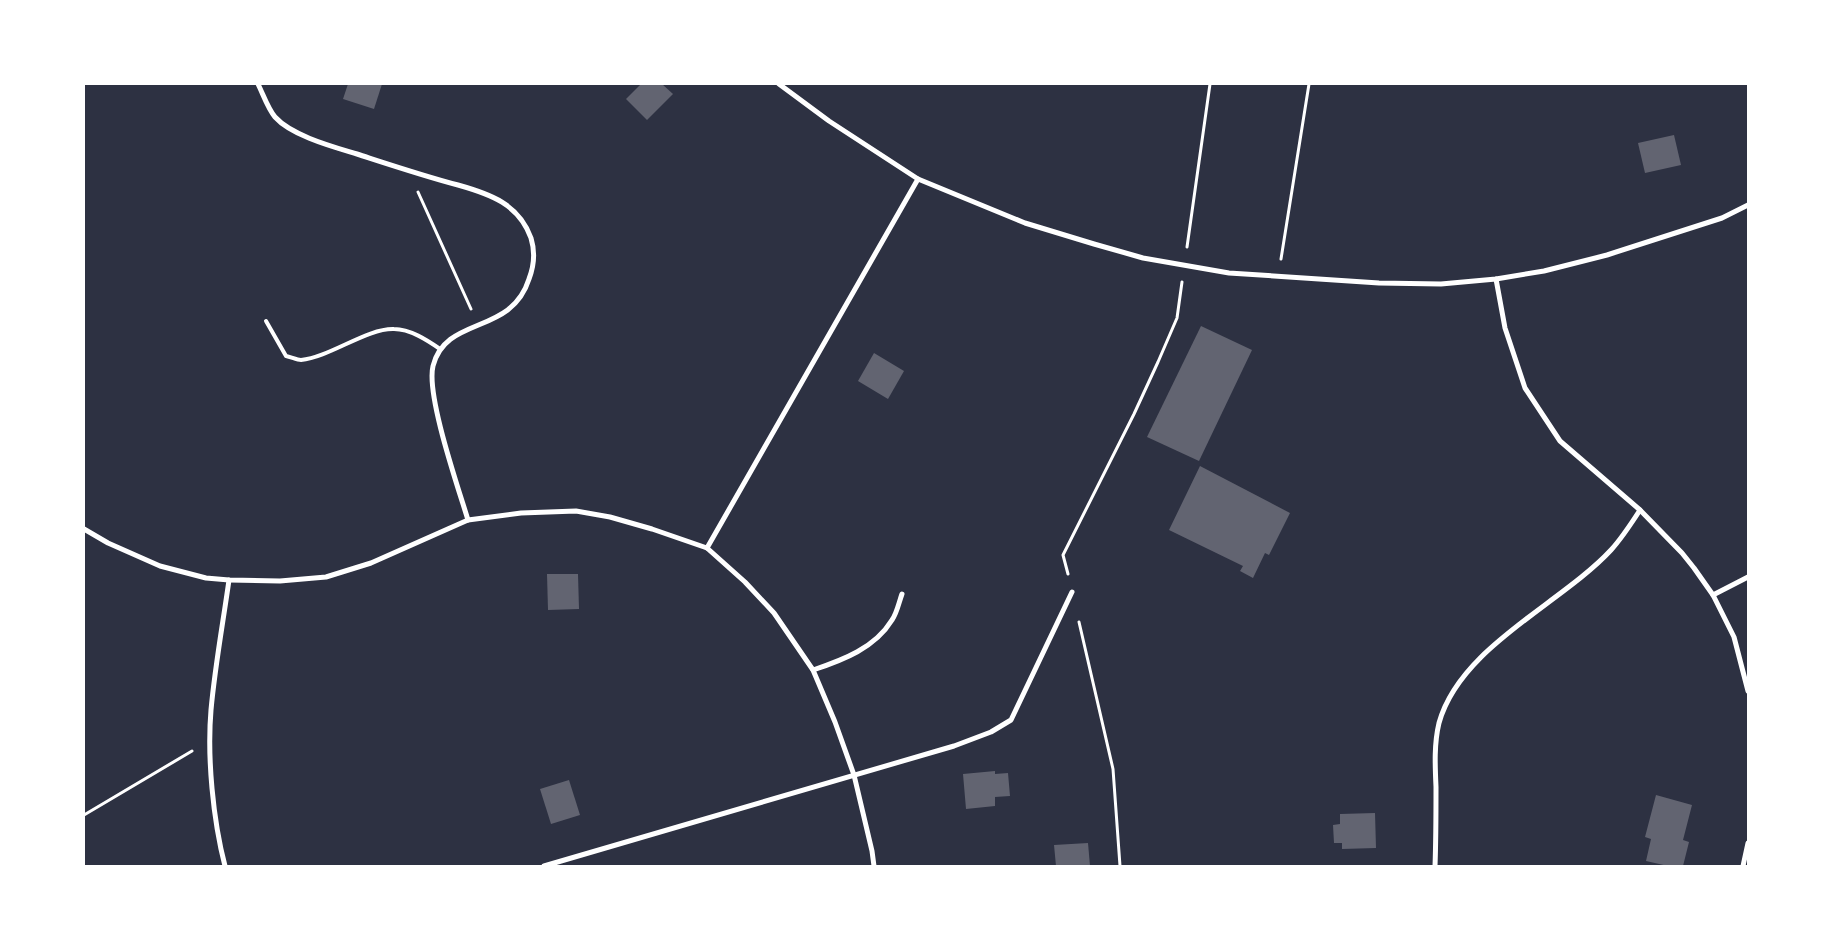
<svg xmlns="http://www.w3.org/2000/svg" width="1832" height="950" font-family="Montserrat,sans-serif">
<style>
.building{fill:#626471}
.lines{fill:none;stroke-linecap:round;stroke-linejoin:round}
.path{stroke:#fff;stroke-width:3}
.service{stroke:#fff;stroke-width:4}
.minor{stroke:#fff;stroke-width:5}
</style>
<rect width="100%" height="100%" fill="#2d3142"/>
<g class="building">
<polygon points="348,84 382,84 374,109 343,99"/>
<polygon points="641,84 662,84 673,94 647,120 626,99"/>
<polygon points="1674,135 1681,165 1645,173 1638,143"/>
<polygon points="1201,326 1252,350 1199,461 1147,437"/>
<polygon points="874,353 904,371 888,399 858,381"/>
<polygon points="1200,466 1290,513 1269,555 1265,553 1253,578 1240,571 1243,566 1169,530"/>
<polygon points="547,574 578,574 579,609 548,610"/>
<polygon points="995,771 995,774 1008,773 1010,796 995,797 995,806 966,809 963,774"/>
<polygon points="569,780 580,815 551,824 540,789"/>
<polygon points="1656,795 1692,805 1683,840 1689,842 1683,866 1668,866 1646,861 1651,839 1645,837"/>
<polygon points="1375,813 1376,848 1342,849 1342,843 1334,843 1333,825 1340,824 1340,814"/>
<polygon points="1088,843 1090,866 1056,866 1054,845"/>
</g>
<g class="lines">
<g class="path">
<polyline points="418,192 471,309"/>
<polyline points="1187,247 1210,84"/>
<polyline points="1281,259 1309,84"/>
<polyline points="1068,574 1063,555 1134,414 1158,362 1177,318 1182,282"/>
<polyline points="1079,622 1113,769 1120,866"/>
<polyline points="84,815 192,751"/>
</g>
<path class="service" d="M266,321L286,356C291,357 297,360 301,360C330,357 367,328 394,329C410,329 427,340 440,349"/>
<g class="minor">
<path d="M258,84C263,94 268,109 275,117C292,136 334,147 357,154C391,165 424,176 458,185C490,194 519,204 531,238C535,251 534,266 529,279C511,336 446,315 433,366C426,395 458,487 468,520"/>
<polyline points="779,84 829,121 918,179 1025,223 1094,244 1143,258 1229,273 1379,283 1441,284 1496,279 1544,271 1607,255 1722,218 1748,205"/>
<polyline points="1496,279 1505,328 1525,388 1560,441 1640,510 1682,553 1694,568 1713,595 1734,637 1748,691"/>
<polyline points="84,529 108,543 160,566 206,578 229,580 280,581 326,577 371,563 468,520 521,513 576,511 610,517 652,529 707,548 745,582 774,613 813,670 835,722 854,775 872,851 874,866"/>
<polyline points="707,548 918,179"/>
<polyline points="1713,595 1748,577"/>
<path d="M813,670C843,660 875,648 892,620C897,613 899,602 902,594"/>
<path d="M225,866C213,820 207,757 211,710C215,666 223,623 229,580"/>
<polyline points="544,866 954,746 991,732 1011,720 1072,592"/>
<path d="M1435,866C1436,840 1436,813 1436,787C1435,765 1434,744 1439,723C1460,647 1561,604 1611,550C1622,538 1631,524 1640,510"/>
<polyline points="1743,866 1748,843"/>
</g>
</g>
<rect width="1832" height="950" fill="none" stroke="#ffffff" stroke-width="170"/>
</svg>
